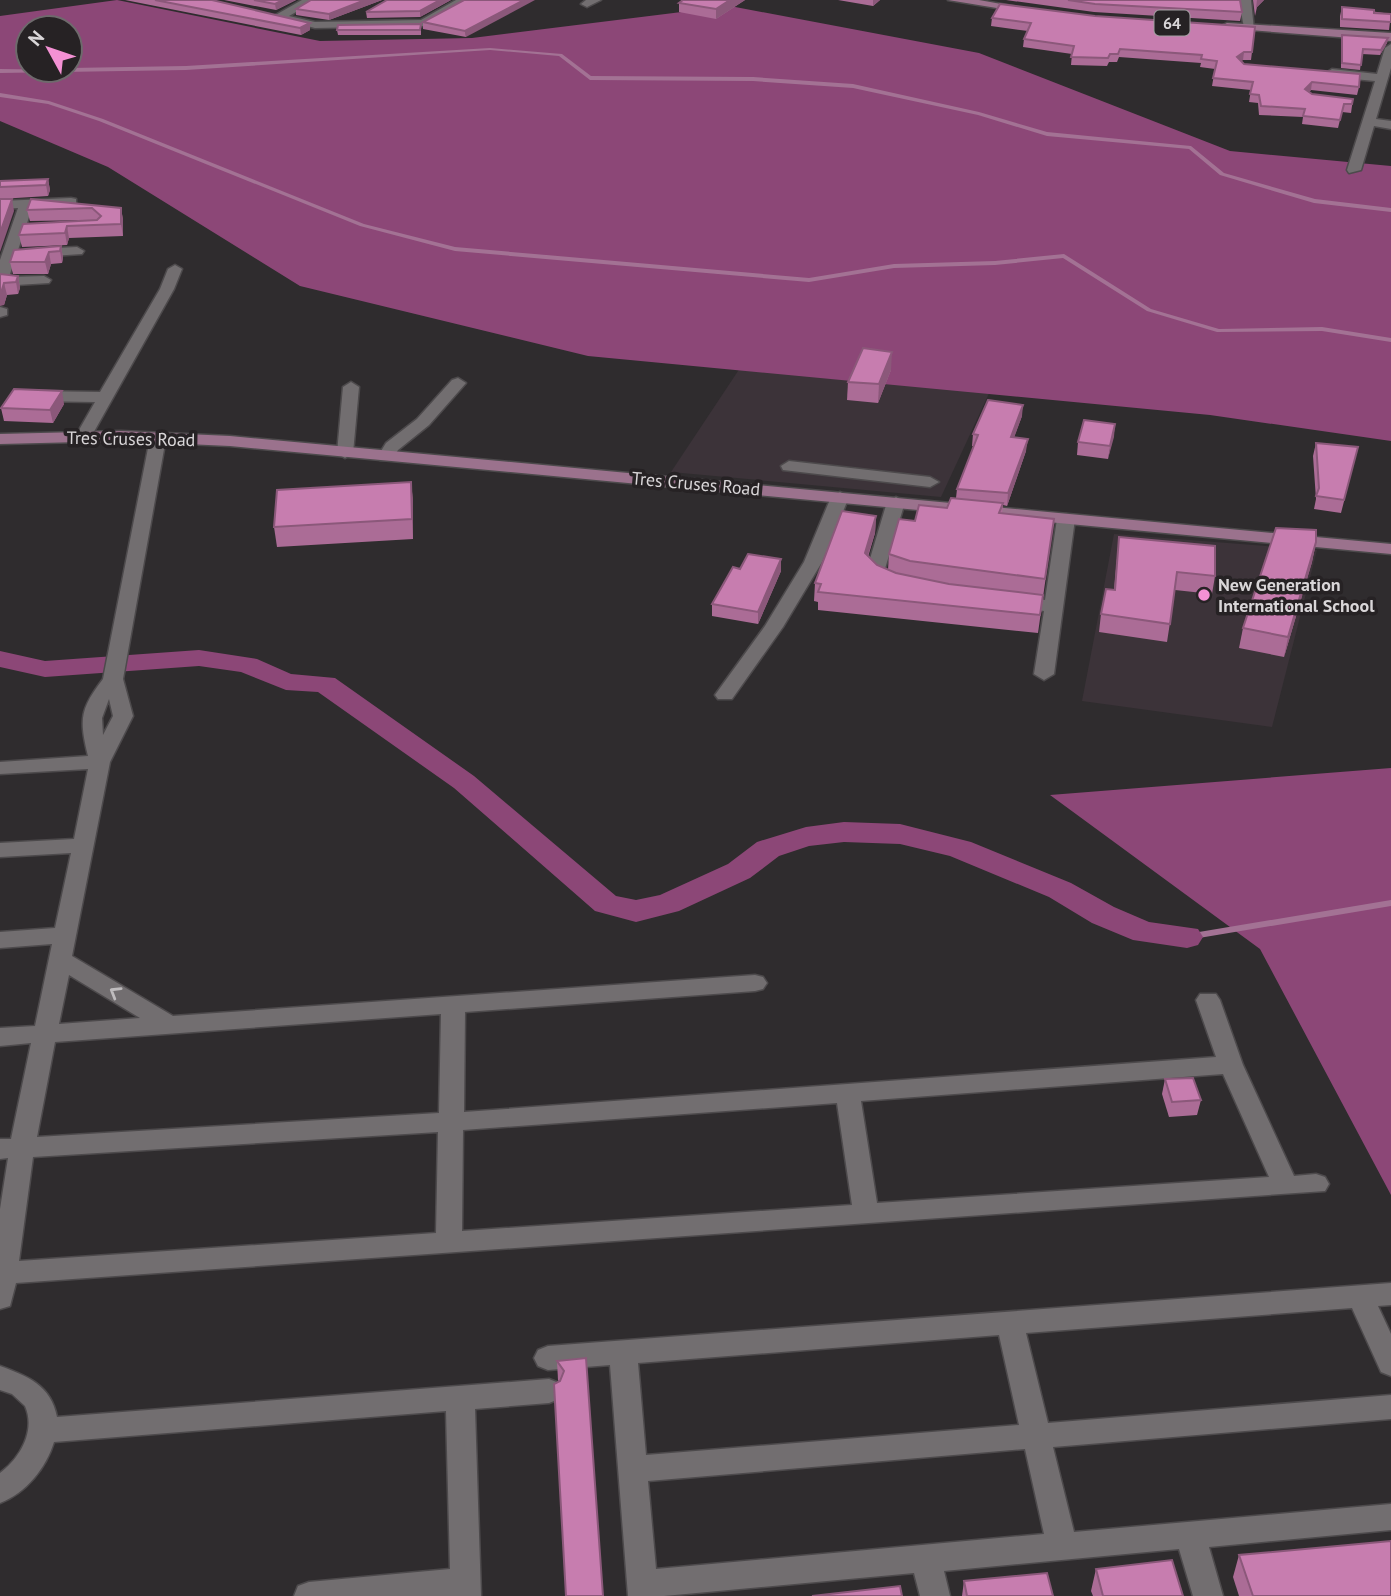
<svg xmlns="http://www.w3.org/2000/svg" width="1391" height="1596" font-family="'PT Sans',sans-serif">
<style>
.built{fill:#3c3339}
.forest{fill:#8c4777;fill-rule:evenodd}
.lines{fill:none;stroke-linecap:round;stroke-linejoin:round}
.stream{fill:#a37294;fill-rule:evenodd}
.canal{fill:#8c4777;fill-rule:evenodd}
.minor-casing{stroke:#4d4a4c;stroke-width:3}
.major-casing{stroke:#4d4a4c;stroke-width:3}
.minor{fill:#726e70;fill-rule:evenodd}
.major{fill:#9b728d;fill-rule:evenodd}
.wall{fill:#ab6c96}
.shaded-wall{fill:#8b587a}
.building{fill:#c77daf;stroke:#8b587a;stroke-width:2}
.oneway{stroke:#bfbcbe}
.poi-dot{fill:#f491d4;stroke:#262224;stroke-width:2.5}
.labels{text-anchor:middle;stroke-width:7;stroke-linejoin:round;paint-order:stroke}
.shield{fill:#262224;stroke:#a3a0a2;stroke-width:2}
.shield-label{font-size:16px;font-weight:bold;fill:#d9d6d8}
.street-label{font-size:18px;fill:#d9d6d8;stroke:#262224}
.poi-label{font-size:18px;font-weight:bold;fill:#d9d6d8;stroke:#262224;text-anchor:start}
</style>
<rect width="100%" height="100%" fill="#2f2c2e"/>
<g class="built">
<polygon points="750,353 998,374 941,497 671,472"/>
<polygon points="1114,534 1317,550 1272,727 1082,701"/>
</g>
<g class="forest">
<path d="M117,0L320,41L472,38L730,6L979,53L1230,151L1391,166V441L1210,415L588,356L300,286L108,167L0,121V16ZM28,28H70V70H28Z"/>
<polygon points="1391,768 1391,1195 1260,949 1050,795"/>
</g>
<g class="lines">
<g class="stream">
<polygon points="490,48 562,54 591,76 753,77 853,84 979,112 1047,132 1191,146 1224,173 1315,199 1391,208 1391,212 1314,203 1220,175 1189,149 1047,136 978,115 853,88 753,81 590,80 559,56 490,50 186,70 0,73 0,69 70,70 70,68 186,66"/>
<polygon points="0,93 49,101 103,119 364,224 455,247 809,278 894,264 995,261 1064,254 1151,309 1219,329 1322,327 1391,338 1391,342 1322,331 1217,332 1147,311 1063,258 995,265 894,268 809,282 455,251 360,226 99,121 48,104 0,97"/>
<polygon points="1391,900 1391,906 1187,940 1184,939 1182,937 1184,935 1187,934"/>
</g>
<polygon class="canal" points="199,650 257,659 291,674 335,678 474,776 616,896 636,900 660,895 728,864 757,842 806,827 844,822 900,824 971,842 1071,883 1114,907 1149,922 1198,929 1203,937 1198,945 1187,948 1133,940 1092,923 1049,897 950,856 900,844 844,842 809,846 779,856 750,878 679,911 636,922 595,911 454,788 318,692 286,690 241,672 199,666 45,677 0,667 0,651 45,661"/>
<defs>
<g id="minor">
<polygon points="302,0 317,0 289,16 315,22 421,20 456,0 470,0 423,26 315,28 272,17"/>
<polygon points="586,0 601,0 587,7 581,4"/>
<polygon points="1239,0 1251,0 1254,30 1244,28"/>
<polygon points="1391,44 1391,68 1376,119 1391,121 1391,129 1374,126 1361,170 1349,173 1347,170 1375,81 1332,77 1326,73 1332,69 1377,74 1385,48"/>
<polygon points="71,198 76,199 76,205 32,208 9,277 44,276 51,280 49,283 0,286 0,260 18,208 0,209 0,201"/>
<polygon points="77,247 84,251 82,254 36,257 29,253 36,249"/>
<polygon points="175,265 182,269 174,289 91,437 83,442 77,441 75,437 95,402 34,401 26,396 34,391 100,392 160,289 168,269"/>
<polygon points="0,307 7,309 7,315 0,317"/>
<polygon points="458,378 466,383 429,425 398,450 392,460 380,460 378,456 386,443 417,419 452,380"/>
<polygon points="351,382 359,387 353,453 345,458 337,453 343,387"/>
<path d="M158,433L166,438L123,679L133,716L110,762L72,956L173,1016L755,975L763,977L767,983L763,989L755,991L465,1012L464,1112L1216,1057L1196,1000L1200,994H1216L1220,1000L1243,1065L1294,1176L1316,1174L1325,1177L1329,1184L1325,1191L16,1283L10,1306L0,1309V1209L8,1158L0,1159V1139H11L31,1043L0,1046V1028L35,1026L52,944L0,948V932L55,928L71,853L0,857V843L74,839L88,769L0,774V762L88,756C79,719 80,709 103,679L150,438ZM109,699L113,716L103,735L102,718ZM69,975L140,1018L59,1024ZM441,1014L439,1113L37,1137L55,1042ZM1223,1074L1269,1177L877,1203L861,1101ZM837,1103L852,1205L462,1231L463,1130ZM438,1132L436,1233L19,1261L33,1157Z"/>
<polygon points="789,461 930,477 939,482 930,487 783,470 781,466"/>
<polygon points="840,492 849,497 822,562 783,627 732,699 718,699 715,695 765,626 804,562 831,497"/>
<polygon points="896,497 905,502 884,572 902,584 893,590 872,581 866,572 887,502"/>
<polygon points="1066,514 1075,519 1054,674 1044,680 1034,674 1044,611 1008,606 1006,602 1015,596 1045,600 1057,519"/>
<path d="M1391,1283V1305L1378,1306L1391,1334V1376L1381,1372L1352,1308L1026,1333L1048,1423L1391,1395V1419L1053,1447L1074,1532L1391,1504V1530L1209,1547L1223,1596H1193L1179,1549L944,1571L950,1596H920L914,1573L664,1596H628L610,1365L548,1370L538,1366L534,1358L538,1350L548,1346ZM999,1335L1019,1425L646,1455L638,1363ZM1025,1449L1044,1534L656,1569L648,1481Z"/>
<path d="M0,1366C27,1376 51,1385 57,1417L549,1379L559,1383L563,1391L559,1399L549,1403L475,1409L481,1596H294L298,1586L309,1582L450,1569L446,1411L54,1442C46,1468 26,1493 0,1503V1473C20,1458 36,1431 25,1406L12,1394L0,1390Z"/>
</g>
<g id="major">
<polygon points="948,0 979,0 1034,10 1028,13"/>
<polygon points="1227,23 1391,33 1391,41 1223,28 1221,26"/>
<polygon points="121,431 230,436 1391,544 1391,554 230,446 121,441 0,444 0,434"/>
</g>
</defs>
<use href="#minor" class="minor-casing"/>
<use href="#major" class="major-casing"/>
<use href="#minor" class="minor"/>
<use href="#major" class="major"/>
</g>
<g class="wall">
<polygon points="125,0 212,0 310,30 301,35"/>
<polygon points="224,0 296,0 276,10"/>
<polygon points="311,0 382,0 329,20 296,15 296,9"/>
<polygon points="451,0 420,17 367,18 366,12"/>
<polygon points="464,0 466,37 423,29 423,22"/>
<polygon points="683,0 745,0 716,19 679,12 679,3"/>
<polygon points="838,0 880,0 873,6"/>
<polygon points="1006,0 1240,0 1242,12 1240,21 1094,12"/>
<polygon points="1253,0 1264,0 1257,7 1255,16"/>
<polygon points="1342,7 1391,14 1389,30 1340,27 1340,16"/>
<polygon points="992,18 1252,52 1251,60 1243,60 1241,61 1244,64 1359,87 1357,95 1311,90 1309,92 1312,94 1353,99 1351,113 1342,112 1338,128 1302,124 1303,117 1259,115 1258,103 1249,102 1251,90 1212,86 1215,69 1200,67 1201,63 1119,57 1117,62 1109,62 1107,66 1071,65 1072,54 1023,47 1024,39 1028,31 991,26"/>
<polygon points="421,29 421,35 338,35 337,30"/>
<polygon points="1342,35 1388,38 1387,43 1380,55 1362,54 1360,70 1341,68 1341,40"/>
<polygon points="48,179 50,190 48,196 0,199 0,181"/>
<polygon points="31,199 121,208 123,220 123,236 69,238 67,245 22,247 19,235 95,220 30,221 27,210"/>
<polygon points="61,246 63,258 62,263 51,264 48,274 13,274 10,262"/>
<polygon points="0,274 18,276 20,288 18,294 7,295 4,305"/>
<polygon points="891,370 878,403 847,400 848,382"/>
<polygon points="64,404 53,423 4,421 1,408"/>
<polygon points="1022,416 1014,437 1026,451 1007,506 1003,505 1002,514 1054,519 1038,633 818,610 818,602 814,601 815,583 876,516 875,533 868,557 877,565 888,570 889,554 915,521 947,508 956,498 957,489 974,446 972,446 973,434"/>
<polygon points="1115,424 1108,459 1077,455 1078,442"/>
<polygon points="1316,443 1358,447 1341,513 1314,509 1316,499 1313,456"/>
<polygon points="411,482 413,502 413,539 277,547 274,527"/>
<polygon points="1119,537 1215,576 1212,594 1175,590 1167,642 1099,632 1101,614 1114,590"/>
<polygon points="1316,542 1312,562 1284,657 1239,648 1243,628"/>
<polygon points="781,559 781,571 758,624 712,616 712,604 740,569"/>
<polygon points="1165,1079 1201,1100 1197,1115 1169,1117 1162,1094"/>
<polygon points="586,1358 559,1382 558,1380 557,1361"/>
<polygon points="1239,1555 1391,1596 1239,1596 1233,1577"/>
<polygon points="1096,1569 1183,1596 1093,1596 1091,1591"/>
<polygon points="964,1581 1053,1596 962,1596"/>
</g>
<g class="shaded-wall">
<polygon points="283,0 296,0 276,10 275,4"/>
<polygon points="365,0 382,0 329,20 329,14"/>
<polygon points="440,0 451,0 420,17 420,11"/>
<polygon points="524,0 535,0 466,37 465,31"/>
<polygon points="730,0 745,0 716,19 716,9"/>
<polygon points="873,0 880,0 873,6"/>
<polygon points="1257,0 1264,0 1256,8"/>
<polygon points="310,23 310,30 301,35 300,28"/>
<polygon points="1388,38 1387,43 1380,55 1381,50"/>
<polygon points="1244,52 1243,60 1236,65 1237,57"/>
<polygon points="1312,82 1311,90 1304,97 1305,89"/>
<polygon points="48,179 50,190 48,196 46,185"/>
<polygon points="12,199 14,211 0,252 0,233"/>
<polygon points="121,208 123,220 123,236 121,224"/>
<polygon points="67,226 69,238 67,245 65,233"/>
<polygon points="61,246 63,258 62,263 60,251"/>
<polygon points="49,252 51,264 48,274 45,262"/>
<polygon points="18,276 20,288 18,294 16,282"/>
<polygon points="4,283 7,295 4,305 0,306 0,293"/>
<polygon points="892,352 891,370 878,403 879,384"/>
<polygon points="62,391 64,404 53,423 50,410"/>
<polygon points="1023,405 1022,416 1010,449 1011,437"/>
<polygon points="1115,424 1114,437 1108,459 1110,446"/>
<polygon points="1028,439 1026,451 1007,506 1008,493"/>
<polygon points="411,482 413,502 413,539 412,519"/>
<polygon points="876,516 875,533 863,571 865,553"/>
<polygon points="1316,542 1312,562 1284,657 1288,637"/>
<polygon points="781,559 781,571 758,624 758,612"/>
</g>
<g class="building">
<polygon points="155,0 212,0 310,23 300,28"/>
<polygon points="254,0 283,0 275,4"/>
<polygon points="311,0 365,0 329,14 296,9"/>
<polygon points="387,0 440,0 420,11 366,12"/>
<polygon points="464,0 524,0 465,31 423,22"/>
<polygon points="683,0 730,0 716,9 679,3"/>
<polygon points="1068,0 1240,0 1242,12 1095,4"/>
<polygon points="1000,4 1095,16 1255,27 1252,52 1244,52 1237,57 1244,64 1360,74 1359,87 1312,82 1305,89 1312,94 1353,99 1352,104 1344,104 1340,120 1303,116 1305,109 1261,106 1259,95 1250,94 1253,82 1213,78 1217,61 1201,59 1202,55 1120,49 1118,54 1110,54 1108,58 1071,57 1074,46 1024,39 1031,23 992,18"/>
<polygon points="1342,7 1374,10 1374,13 1391,14 1391,22 1342,19"/>
<polygon points="421,24 420,30 337,30 338,25"/>
<polygon points="1342,35 1388,38 1381,50 1363,49 1361,65 1342,63"/>
<polygon points="48,179 46,185 0,187 0,181"/>
<polygon points="0,199 12,199 0,233"/>
<polygon points="31,199 121,208 121,224 67,226 65,233 19,235 23,224 97,220 101,216 92,208 27,210"/>
<polygon points="61,246 60,251 49,252 45,262 10,262 14,250"/>
<polygon points="0,274 18,276 16,282 4,283 1,293 0,293"/>
<polygon points="863,348 892,352 879,384 848,382"/>
<polygon points="14,389 62,391 50,410 1,408"/>
<polygon points="988,400 1023,405 1011,437 1028,439 1008,493 957,489 978,435 973,434"/>
<polygon points="1084,420 1115,424 1110,446 1078,442"/>
<polygon points="1316,443 1358,447 1344,500 1316,496 1319,488"/>
<polygon points="411,482 412,519 274,527 277,490"/>
<polygon points="951,498 1003,503 999,513 1054,519 1045,579 910,561 889,554 899,519 915,521 919,505 947,508"/>
<polygon points="842,511 876,516 865,553 877,565 896,573 949,584 1043,595 1040,615 818,592 821,584 815,583"/>
<polygon points="1276,528 1316,530 1316,542 1288,637 1243,628"/>
<polygon points="1119,537 1215,546 1215,576 1177,572 1170,624 1101,614 1106,589 1115,590"/>
<polygon points="748,554 781,559 758,612 712,604 733,567 740,569"/>
<polygon points="1193,1078 1201,1100 1172,1102 1165,1079"/>
<polygon points="586,1358 603,1596 566,1596 554,1384 560,1381 564,1371 557,1361"/>
<polygon points="1391,1541 1391,1596 1253,1596 1239,1555"/>
<polygon points="1172,1560 1183,1596 1103,1596 1096,1569"/>
<polygon points="1047,1573 1053,1596 967,1596 964,1581"/>
<polygon points="900,1586 902,1596 812,1596"/>
</g>
<defs><path id="oneway-chevron" d="M-2-3.5L2.5 0L-2 3.5" fill="none" stroke-width="1.6" stroke-linecap="round" stroke-linejoin="round" transform="scale(1.75)"/></defs>
<use class="oneway" href="#oneway-chevron" transform="translate(115 992) rotate(-149)"/>
<circle class="poi-dot" cx="1204" cy="595" r="7"/>
<g class="labels">
<rect class="shield" x="1154.5" y="10.5" width="35" height="25" rx="5"/>
<g class="shield-label">
<text x="1172" y="29">64</text>
</g>
<g class="street-label">
<text transform="translate(131 439) rotate(1)" y="6">Tres Cruses Road</text>
<text transform="translate(696 484) rotate(5)" y="6">Tres Cruses Road</text>
</g>
<g class="poi-label">
<text x="1218" y="591">New Generation<tspan x="1218" dy="21">International School</tspan></text>
</g>
</g>
<g transform="translate(49 49) rotate(310)"><circle r="33" fill="#262224" stroke="#6e6a6c" stroke-width="2"/>
<path d="M0-5L12 26L0 18L-12 26Z" fill="#f491d4"/>
<text y="-10" font-size="19" font-weight="bold" text-anchor="middle" fill="#d9d6d8">N</text>
</g>
</svg>
